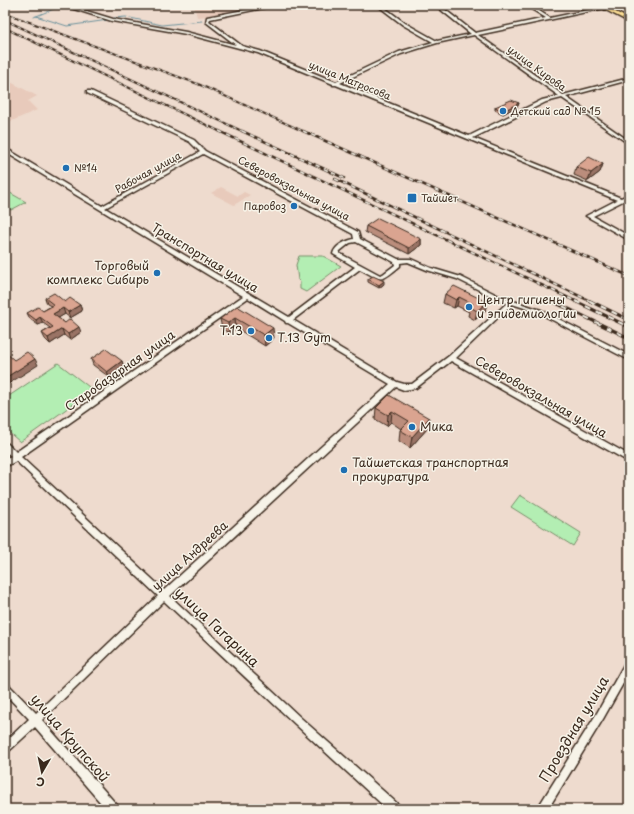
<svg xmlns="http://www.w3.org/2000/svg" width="634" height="814" font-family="'Playpen Sans',sans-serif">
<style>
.built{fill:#e8cabb}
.green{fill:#b3eeb3;stroke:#778c68}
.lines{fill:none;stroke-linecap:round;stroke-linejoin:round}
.stream{stroke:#6d929c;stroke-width:1}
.minor-casing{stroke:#3b2a1e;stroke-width:3}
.major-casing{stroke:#3b2a1e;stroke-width:3}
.minor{fill:#f7f3e8;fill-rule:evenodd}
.major{fill:#fcde96;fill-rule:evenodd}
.rail-far2-casing{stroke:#3b2a1e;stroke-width:2}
.rail-far1-casing{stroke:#3b2a1e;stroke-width:2.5}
.rail-casing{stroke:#3b2a1e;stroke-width:3.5}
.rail-far2{stroke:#f7f3e8;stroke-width:1;stroke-dasharray:3.5;stroke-linecap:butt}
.rail-far1{stroke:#f7f3e8;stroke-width:1.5;stroke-dasharray:4.5;stroke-linecap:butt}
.rail{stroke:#f7f3e8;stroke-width:2;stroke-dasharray:6;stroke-linecap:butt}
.wall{fill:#bb8d7c;stroke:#3b2a1e}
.shaded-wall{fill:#997365;stroke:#3b2a1e}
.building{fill:#daa490;stroke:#3b2a1e}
.poi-dot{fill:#1f6fb2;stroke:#f7f3e8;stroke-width:1.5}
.labels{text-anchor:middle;stroke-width:3;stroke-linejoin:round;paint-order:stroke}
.far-street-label{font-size:10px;fill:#3b2a1e;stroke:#f7f3e8}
.far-poi-label{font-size:10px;fill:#3b2a1e;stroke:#f7f3e8;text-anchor:start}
.street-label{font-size:12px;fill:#3b2a1e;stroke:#f7f3e8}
.poi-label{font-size:12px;fill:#3b2a1e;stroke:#f7f3e8;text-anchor:start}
.near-street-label{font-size:14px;fill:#3b2a1e;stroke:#f7f3e8}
</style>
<rect width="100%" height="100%" fill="#eedbce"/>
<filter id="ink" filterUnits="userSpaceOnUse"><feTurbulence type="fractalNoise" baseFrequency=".025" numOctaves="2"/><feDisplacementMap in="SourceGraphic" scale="8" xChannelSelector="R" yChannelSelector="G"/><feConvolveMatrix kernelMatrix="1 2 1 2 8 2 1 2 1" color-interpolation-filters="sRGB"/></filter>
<g filter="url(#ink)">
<g class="built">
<polygon points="194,5 268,5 211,16 197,17"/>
<polygon points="5,79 37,96 28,101 37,110 5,124"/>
<polygon points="221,187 238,196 244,192 250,195 234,205 211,193"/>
</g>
<g class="green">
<polygon points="5,190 26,202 11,210 5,207"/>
<polygon points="299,256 323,256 341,266 306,292 300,289 300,282 298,280 296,265"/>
<polygon points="58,363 93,390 20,442 5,429 5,406 9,396"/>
<polygon points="520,495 581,533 573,546 511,507"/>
</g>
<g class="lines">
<g class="stream">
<polyline points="36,16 67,26 108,20"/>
<polyline points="223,16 285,5"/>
<polyline points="34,17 61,6"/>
<polyline points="114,18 126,17 162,25 202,21"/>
<polyline points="209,20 219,17"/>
</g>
<defs>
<g id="minor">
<path d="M61,5H67L113,19L186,32L236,45L206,22L207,17L270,5H278L210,19L209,21L242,46L260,51L336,82L399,52L433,42L403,25L377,5H381L405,23L437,41L471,34L435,5H439L475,33L546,18L525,5H530L550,18L612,5H619L478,35L563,95L629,78V80L566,97L629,141V144L562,98L546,102L473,138L621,198L629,194V198L593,216L629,236V240L586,216L617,200L336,85H333V84L258,53L186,34L112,21ZM474,35L559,96L542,100L469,136L340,83L401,54L437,43Z"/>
<path d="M87,91H91L194,140L205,151L358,232L360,239L398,259H411L431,268L461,277L501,297L541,310L629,355V360L537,312L512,304L456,358L629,455V462L451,361L416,388L404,390L396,387L170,596L301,718L399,805L400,809H387L295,724L164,601L42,720L117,805L118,809H106L35,727L8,752L5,754V742L29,719L5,694V682L8,684L36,713L158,596L16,461L5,467V460L11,456L5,451V443L8,444L16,452L243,296L5,152V149H7L102,206L200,152L190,142L87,93ZM203,154L353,234L354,239C346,241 335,245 333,254L355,267L289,317L105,208ZM356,242L394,262L395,265L383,274L380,275L339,253L340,251L350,243ZM408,262L427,270L457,279L497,299L507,303L449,356L412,384H404L397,382L293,320L360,269C382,281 380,283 400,266V263ZM248,298L285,321L286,323H288L390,384L164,590L21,457Z"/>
<polygon points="629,659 629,673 603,719 548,809 537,809 597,713 626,661"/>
</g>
<polygon id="major" points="596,5 602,5 629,19 629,22"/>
</defs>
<use href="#minor" class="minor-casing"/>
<use href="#major" class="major-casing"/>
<use href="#minor" class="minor"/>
<use href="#major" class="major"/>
<defs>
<g id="rail-far2">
<polyline points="5,13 198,84 305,132"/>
<polyline points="5,20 244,132"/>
<polyline points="5,28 221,132"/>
</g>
<g id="rail-far1">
<polyline points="219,131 577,302"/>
<polyline points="242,131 344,178"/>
<polyline points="303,131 629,276"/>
<polyline points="335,179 592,302"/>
<polyline points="549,300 554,302"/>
</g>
<g id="rail">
<polyline points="552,301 629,338"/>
<polyline points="575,301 629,327"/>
<polyline points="590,301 629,320"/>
</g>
</defs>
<use href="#rail-far2" class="rail-far2-casing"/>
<use href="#rail-far1" class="rail-far1-casing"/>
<use href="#rail" class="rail-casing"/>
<use href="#rail-far2" class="rail-far2"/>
<use href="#rail-far1" class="rail-far1"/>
<use href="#rail" class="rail"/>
</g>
<g class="wall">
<polygon points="519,103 518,106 503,114 495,110 495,107"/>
<polygon points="603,164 600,172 588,181 574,175 576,167"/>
<polygon points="366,226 421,239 421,245 409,254 365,232"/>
<polygon points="368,279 384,284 379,288 368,282"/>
<polygon points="445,294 487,302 485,311 475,320 468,316 469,312 457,306 454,308 443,303"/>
<polygon points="45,298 80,305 82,311 70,318 65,314 58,318 65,323 81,332 70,340 64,335 50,344 45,339 42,333 50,328 43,323 38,325 30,319 27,313 43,311 51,306 47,304"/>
<polygon points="237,306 274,338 265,346 236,328 229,333 222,329 220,319"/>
<polygon points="91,359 122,361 124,367 109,377 93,365"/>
<polygon points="389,395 427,429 410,448 399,441 400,430 401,429 391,422 387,426 375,419 376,408"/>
</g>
<g class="shaded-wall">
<polygon points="519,103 518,106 503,114 503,111"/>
<polygon points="603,164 600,172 588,181 591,173"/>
<polygon points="421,239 421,245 409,254 409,248"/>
<polygon points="384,281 384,284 379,288 379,285"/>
<polygon points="459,297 457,306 454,308 456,300"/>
<polygon points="487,302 485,311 475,320 477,311"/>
<polygon points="80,305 82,311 70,318 68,312"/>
<polygon points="63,308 65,314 55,320 53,314"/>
<polygon points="40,317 43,323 38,325 36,320"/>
<polygon points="235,318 236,328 229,333 228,323"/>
<polygon points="79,327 81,332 70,340 68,334"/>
<polygon points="273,328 274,338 265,346 264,335"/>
<polygon points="62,329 64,335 50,344 48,338"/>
<polygon points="35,359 38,365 5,386 5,378"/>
<polygon points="122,361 124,367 109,377 107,372"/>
<polygon points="392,411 391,422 387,426 388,415"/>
<polygon points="429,418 427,429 410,448 412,437"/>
</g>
<g class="building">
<polygon points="511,100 519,103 503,111 495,107"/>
<polygon points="589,157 603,164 591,173 576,167"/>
<polygon points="378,218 421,239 409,248 366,226"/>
<polygon points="373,276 384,281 379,285 368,279"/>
<polygon points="454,286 487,302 477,311 470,307 473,304 459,297 456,300 445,294"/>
<polygon points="54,293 65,302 70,298 80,305 68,312 63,308 53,314 65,323 70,319 79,327 68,334 62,329 48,338 42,333 53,327 40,317 36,320 27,313 38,307 43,311 54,305 45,298"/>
<polygon points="237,306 273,328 264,335 235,318 228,323 220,319"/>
<polygon points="106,349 122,361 107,372 91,359"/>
<polygon points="5,352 14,360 27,352 35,359 5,378"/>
<polygon points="389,395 429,418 412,437 400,430 409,421 392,411 388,415 376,408"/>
</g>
</g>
<g class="poi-dot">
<circle cx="503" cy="111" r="4"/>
<circle cx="66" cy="168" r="4"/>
<rect x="407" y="193" width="10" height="10" rx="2"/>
<circle cx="294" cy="206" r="4"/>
<circle cx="157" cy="273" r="4"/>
<circle cx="469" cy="307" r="4"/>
<circle cx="251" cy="331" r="4"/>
<circle cx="269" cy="338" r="4"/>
<circle cx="412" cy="427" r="4"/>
<circle cx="344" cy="470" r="4"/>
</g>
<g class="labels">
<g class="far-street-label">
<text transform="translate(537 68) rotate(36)" y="4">улица Кирова</text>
<text transform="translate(350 80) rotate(22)" y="4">улица Матросова</text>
<text transform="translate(148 172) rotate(-29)" y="4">Рабочая улица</text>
<text transform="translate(294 188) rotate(28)" y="4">Северовокзальная улица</text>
</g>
<g class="far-poi-label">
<text x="511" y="115">Детский сад № 15</text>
<text x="74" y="172">№14</text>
<text x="421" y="202">Тайшет</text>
<text x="286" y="210" text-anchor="end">Паровоз</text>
</g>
<g class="street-label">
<text transform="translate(205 258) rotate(31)" y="4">Транспортная улица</text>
<text transform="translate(120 371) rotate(-35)" y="4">Старобазарная улица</text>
<text transform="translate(541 397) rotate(30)" y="4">Северовокзальная улица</text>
<text transform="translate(190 556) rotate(-42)" y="4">улица Андреева</text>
</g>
<g class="poi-label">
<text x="149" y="270" text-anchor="end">Торговый<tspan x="149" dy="14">комплекс Сибирь</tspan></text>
<text x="477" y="304">Центр гигиены<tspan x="477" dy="14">и эпидемиологии</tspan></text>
<text x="243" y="335" text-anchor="end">T.13</text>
<text x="277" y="342">T.13 Gym</text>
<text x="420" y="431">Мика</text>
<text x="352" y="467">Тайшетская транспортная<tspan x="352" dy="14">прокуратура</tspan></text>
</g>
<g class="near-street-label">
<text transform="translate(217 627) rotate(43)" y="5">улица Гагарина</text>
<text transform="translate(574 729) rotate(-59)" y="5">Проездная улица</text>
<text transform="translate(70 738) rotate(49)" y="5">улица Крупской</text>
</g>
</g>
<rect width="634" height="814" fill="none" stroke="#f7f3e8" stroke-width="20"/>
<rect x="10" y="10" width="614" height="794" fill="none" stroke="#3b2a1e" stroke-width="1.5" filter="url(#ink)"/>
<g transform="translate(42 772) rotate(189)" stroke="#f7f3e8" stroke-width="3" paint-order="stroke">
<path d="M0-3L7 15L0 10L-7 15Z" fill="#3b2a1e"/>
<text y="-6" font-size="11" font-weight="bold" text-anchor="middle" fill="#3b2a1e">С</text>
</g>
</svg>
